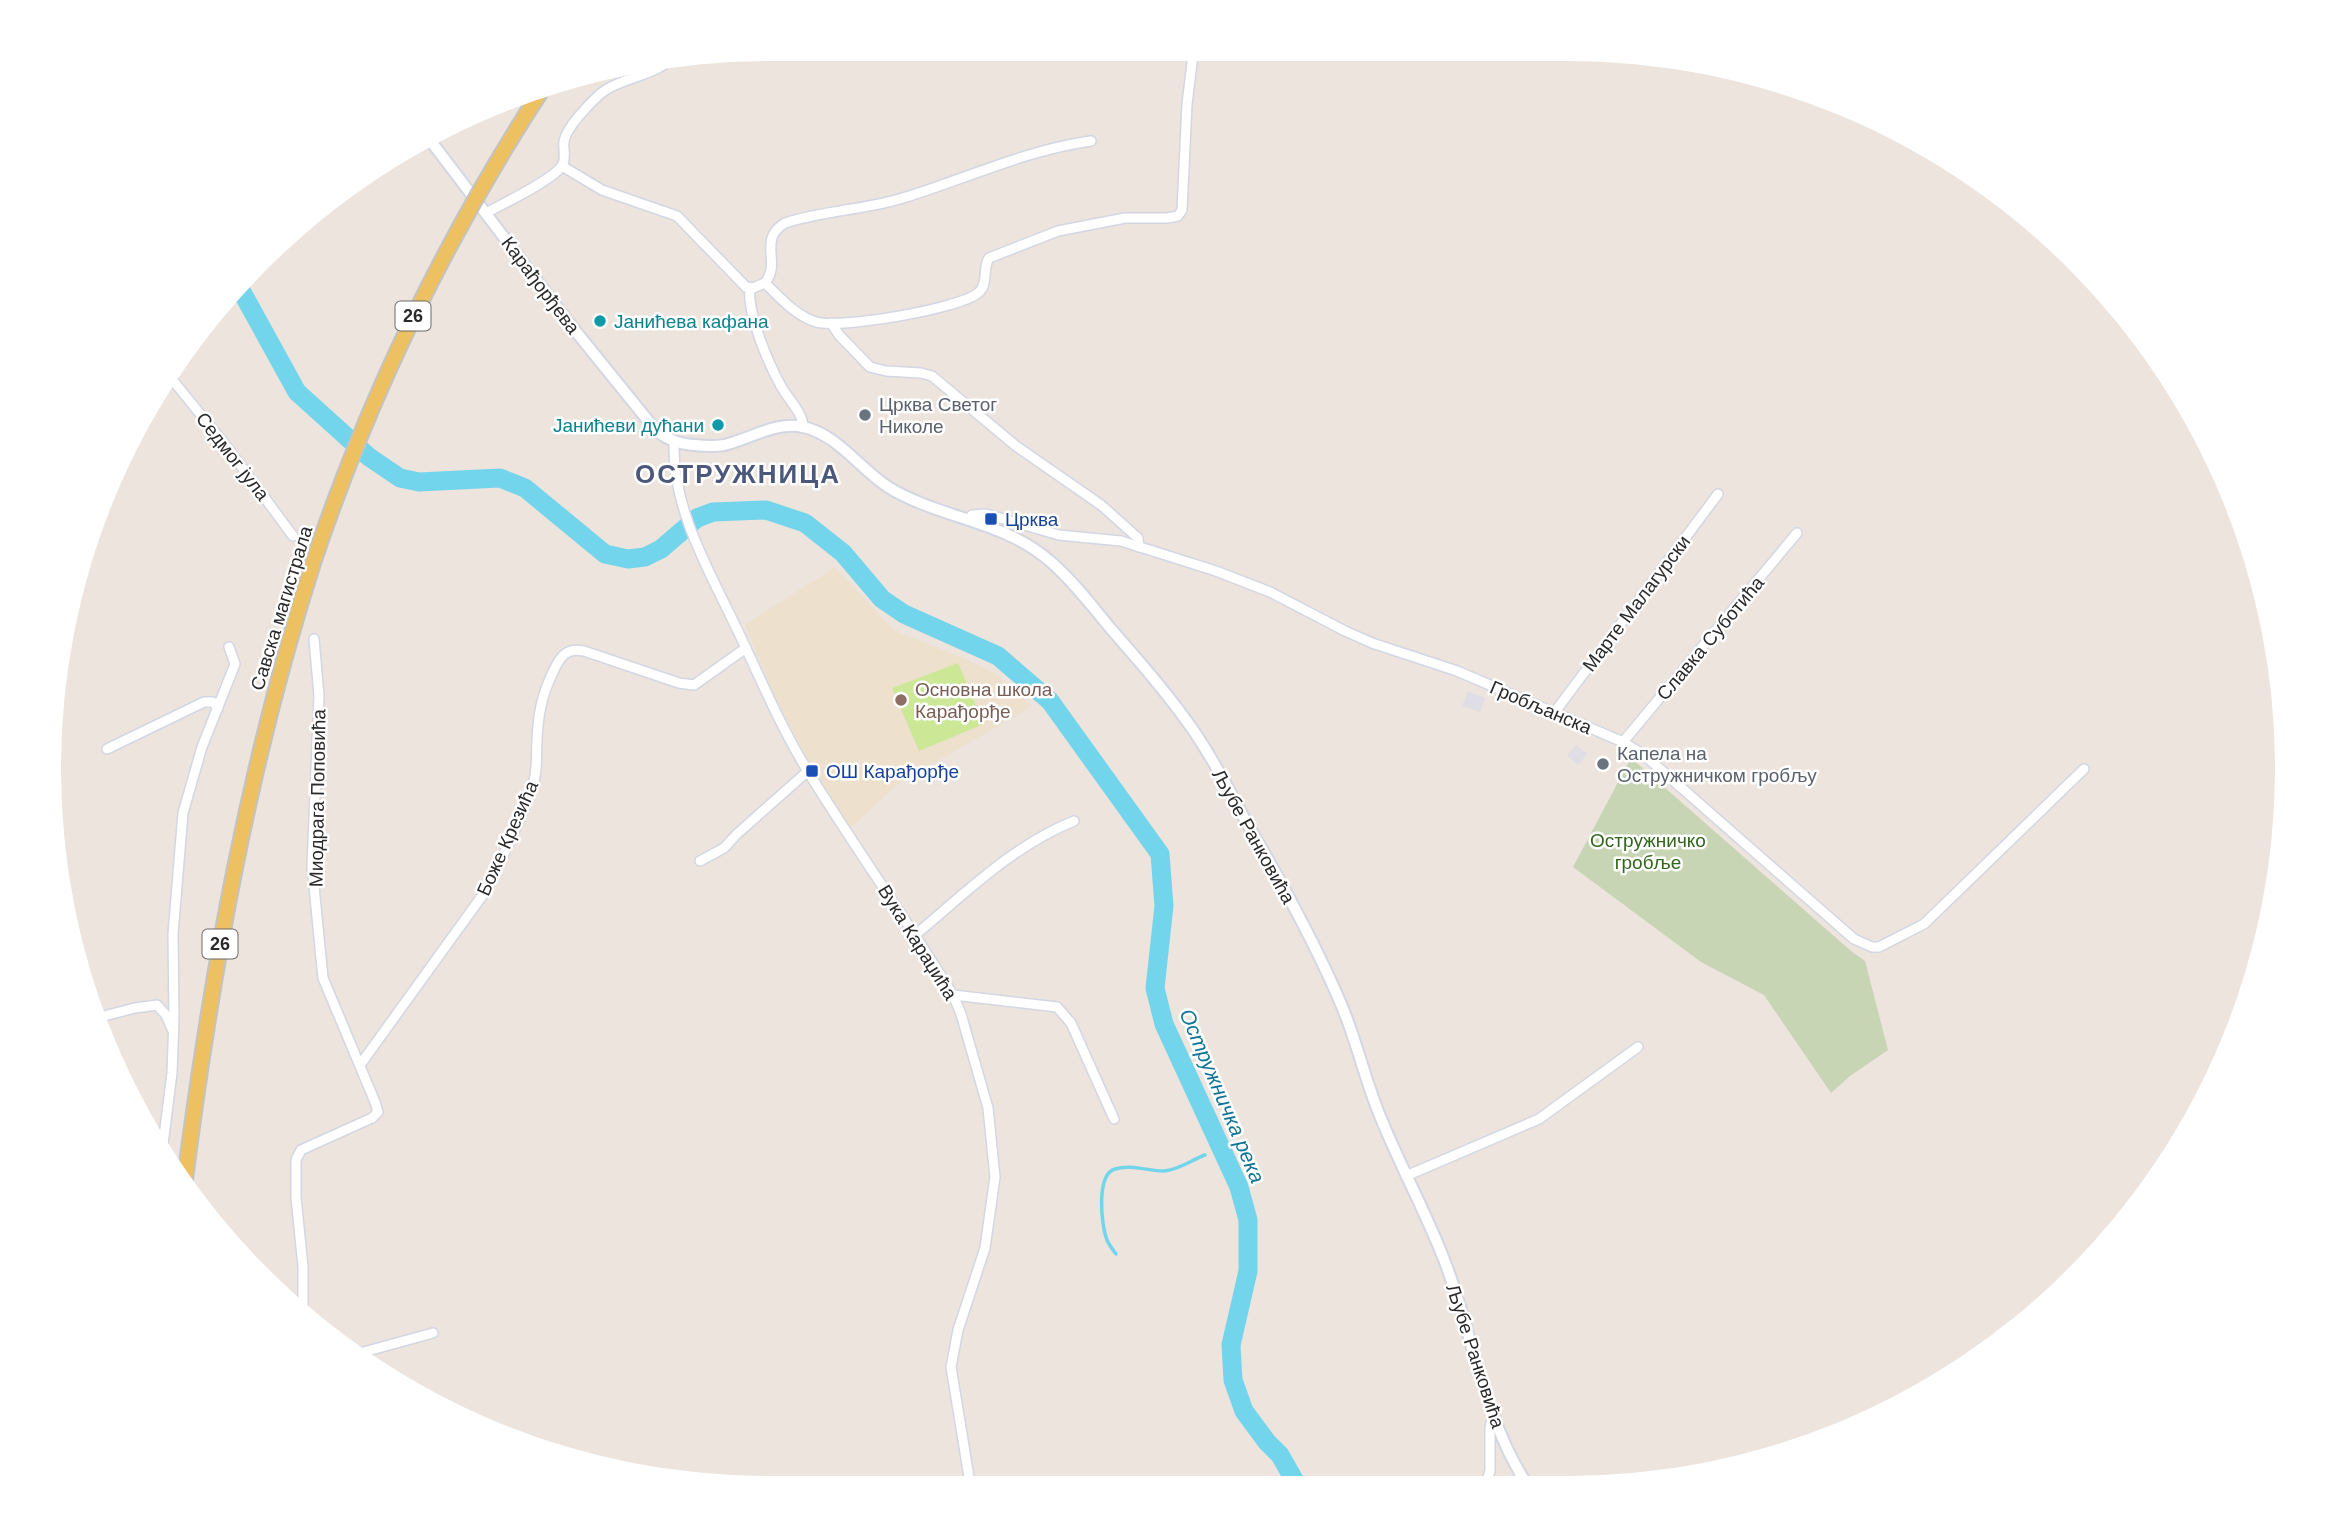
<svg xmlns="http://www.w3.org/2000/svg" width="2336" height="1537" font-family="Arial,sans-serif">
<style>
.industrial{fill:#dfdde5}
.education{fill:#ede0cd}
.cemetery{fill:#c7d5b5}
.pitch{fill:#cce897}
.lines{fill:none;stroke-linecap:round;stroke-linejoin:round}
.stream{stroke:#73d5eb;stroke-width:3.5}
.river{stroke:#73d5eb;stroke-width:19}
.minor-casing{stroke:#d2d7e3;stroke-width:12}
.tertiary-casing{stroke:#d2d7e3;stroke-width:14}
.primary-casing{stroke:#c3c3c3;stroke-width:18}
.minor{stroke:#fff;stroke-width:9}
.tertiary{stroke:#fff;stroke-width:10}
.primary{stroke:#edc161;stroke-width:14}
.primary-bridge-casing{stroke:#c3c3c3;stroke-width:18;stroke-linecap:butt}
.primary-bridge{stroke:#edc161;stroke-width:14}
.culture-dot{fill:#0f9aa8;stroke:#fff;stroke-width:2.5}
.worship-dot{fill:#6b7280;stroke:#fff;stroke-width:2.5}
.transit-dot{fill:#1a4fb4;stroke:#fff;stroke-width:2.5}
.education-dot{fill:#8d6e63;stroke:#fff;stroke-width:2.5}
.labels{text-anchor:middle;stroke-width:5;stroke-linejoin:round;paint-order:stroke}
.shield{fill:#fff;stroke:#6a6a6a;stroke-width:2}
.shield-label{font-size:18px;font-weight:bold;fill:#2a2a2a}
.street-label{font-size:19px;fill:#2a2a2a;stroke:#fff}
.culture-label{font-size:19px;fill:#0d838f;stroke:#fff;text-anchor:start}
.worship-label{font-size:19px;fill:#5b616d;stroke:#fff;text-anchor:start}
.transit-label{font-size:19px;fill:#164399;stroke:#fff;text-anchor:start}
.education-label{font-size:19px;fill:#785e54;stroke:#fff;text-anchor:start}
.park-label{font-size:19px;fill:#32661c;stroke:#fff}
.water-label{font-size:21px;font-style:italic;fill:#117598;stroke:#fff}
.district-label{font-size:26px;font-weight:bold;letter-spacing:2px;fill:#4c587a;stroke:#fff}
</style>
<rect width="100%" height="100%" fill="#ece4dd"/>
<g class="industrial">
<polygon points="1468,691 1485,698 1480,712 1462,706"/>
<polygon points="1576,745 1587,754 1578,765 1567,756"/>
</g>
<polygon class="education" points="835,567 895,631 961,657 995,673 1032,706 898,784 850,828 803,751 774,694 745,625"/>
<polygon class="cemetery" points="1631,758 1851,951 1865,961 1888,1050 1850,1076 1831,1093 1764,995 1701,962 1573,867"/>
<polygon class="pitch" points="958,663 984,724 919,751 892,688"/>
<g class="lines">
<path class="stream" d="M1116,1254C1113,1250 1109,1245 1107,1240C1101,1225 1096,1174 1115,1169C1130,1164 1148,1171 1164,1171C1179,1170 1191,1160 1205,1155"/>
<polyline class="river" points="238,285 297,392 369,457 400,478 419,482 500,478 525,488 605,554 628,559 645,557 661,549 697,518 713,512 766,510 805,523 843,553 882,599 904,614 998,656 1050,701 1160,854 1164,906 1155,988 1164,1024 1239,1187 1248,1220 1248,1271 1231,1345 1233,1380 1244,1411 1267,1442 1280,1455 1297,1485"/>
<defs>
<g id="minor">
<polyline points="562,166 602,190 677,216 746,287 753,288 765,283"/>
<path d="M486,213C502,204 556,179 563,164C566,157 563,149 564,142C565,129 589,104 599,95C621,76 656,77 675,55"/>
<path d="M765,283C779,297 796,316 816,322C839,329 959,309 978,293C989,284 982,269 989,258L1058,231L1125,218H1167L1178,216L1182,210L1187,104L1193,55"/>
<path d="M765,283C782,262 757,240 785,223C825,210 867,210 906,197C968,178 1026,150 1091,141"/>
<path d="M750,288C747,314 769,365 782,388C789,400 803,413 803,427"/>
<polyline points="831,323 839,335 870,367 886,371 921,373 932,376 1016,446 1101,505 1138,538 1139,547"/>
<polyline points="171,378 227,447 293,536"/>
<path d="M674,442C672,506 706,565 733,621C758,672 779,725 809,773C855,848 907,920 953,995L961,1014L988,1108L995,1177L985,1248L958,1330L951,1367L970,1483"/>
<polyline points="969,519 972,515 986,514 1059,535 1121,541 1216,571 1270,592 1345,631 1372,643 1457,671 1623,742 1644,755 1854,939 1872,947 1879,947 1924,924 2084,769"/>
<polyline points="1554,713 1718,494"/>
<polyline points="1623,742 1797,533"/>
<polyline points="107,749 204,702 213,702 218,708"/>
<polyline points="700,861 724,848 737,834 808,771"/>
<path d="M915,935C966,893 1012,846 1074,821"/>
<polyline points="953,995 1057,1007 1071,1023 1114,1119"/>
<polyline points="96,1018 135,1008 157,1005 166,1015 172,1029"/>
<path d="M360,1065L482,896C501,861 519,825 532,788C538,772 536,756 537,740C538,714 542,695 553,672C560,657 566,647 584,651L679,683L694,685L746,648"/>
<polyline points="162,1152 172,1073 174,1018 173,934 183,813 202,747 235,664 229,647"/>
<polyline points="1406,1176 1539,1119 1638,1047"/>
<polyline points="303,1315 303,1267 296,1197 296,1160 301,1150 372,1118 378,1112 375,1102 323,978 312,866 319,696 314,639"/>
<polyline points="360,1353 433,1333"/>
<polyline points="1485,1486 1490,1471 1490,1427 1491,1423 1495,1421"/>
</g>
<path id="tertiary" d="M430,140L569,323L654,428C665,439 678,444 694,445C704,446 714,447 724,445C750,439 776,421 803,427C837,434 860,469 888,487C940,519 1004,520 1051,562C1073,581 1092,606 1111,629C1139,661 1167,693 1191,727C1213,758 1230,792 1248,825C1282,883 1315,943 1341,1004C1356,1039 1364,1076 1378,1111C1398,1162 1425,1210 1445,1262C1473,1335 1484,1420 1528,1486"/>
<path id="primary" d="M184,1187C211,975 248,766 313,563"/>
</defs>
<use href="#minor" class="minor-casing"/>
<use href="#tertiary" class="tertiary-casing"/>
<use href="#primary" class="primary-casing"/>
<use href="#minor" class="minor"/>
<use href="#tertiary" class="tertiary"/>
<use href="#primary" class="primary"/>
<defs>
<path id="primary-bridge" d="M313,563C370,393 447,235 545,85"/>
</defs>
<use href="#primary-bridge" class="primary-bridge-casing"/>
<use href="#primary-bridge" class="primary-bridge"/>
</g>
<g class="culture-dot">
<circle cx="600" cy="321" r="7"/>
<circle cx="718" cy="425" r="7"/>
</g>
<g class="worship-dot">
<circle cx="865" cy="415" r="7"/>
<circle cx="1603" cy="764" r="7"/>
</g>
<g class="transit-dot">
<rect x="984" y="512" width="14" height="14" rx="3.5"/>
<rect x="805" y="764" width="14" height="14" rx="3.5"/>
</g>
<circle class="education-dot" cx="901" cy="700" r="7"/>
<g class="labels">
<g class="shield">
<rect x="395.5" y="301.5" width="35" height="29" rx="5"/>
<rect x="202.5" y="929.5" width="35" height="29" rx="5"/>
</g>
<g class="shield-label">
<text x="413" y="322">26</text>
<text x="220" y="950">26</text>
</g>
<g class="street-label">
<text transform="translate(541 285) rotate(53)" y="7">Карађорђева</text>
<text transform="translate(233 456) rotate(52)" y="7">Седмог јула</text>
<text transform="translate(1636 603) rotate(-53)" y="7">Марте Малагурски</text>
<text transform="translate(281 608) rotate(-73)" y="7">Савска магистрала</text>
<text transform="translate(1710 638) rotate(-50)" y="7">Славка Суботића</text>
<text transform="translate(1541 707) rotate(23)" y="7">Гробљанска</text>
<text transform="translate(317 798) rotate(-89)" y="7">Миодрага Поповића</text>
<text transform="translate(1254 836) rotate(61)" y="7">Љубе Ранковића</text>
<text transform="translate(507 838) rotate(-66)" y="7">Боже Крезића</text>
<text transform="translate(918 942) rotate(58)" y="7">Вука Караџића</text>
<text transform="translate(1476 1356) rotate(72)" y="7">Љубе Ранковића</text>
</g>
<g class="culture-label">
<text x="614" y="328">Јанићева кафана</text>
<text x="704" y="432" text-anchor="end">Јанићеви дућани</text>
</g>
<g class="worship-label">
<text x="879" y="411">Црква Светог<tspan x="879" dy="22">Николе</tspan></text>
<text x="1617" y="760">Капела на<tspan x="1617" dy="22">Остружничком гробљу</tspan></text>
</g>
<g class="transit-label">
<text x="1005" y="526">Црква</text>
<text x="826" y="778">ОШ Карађорђе</text>
</g>
<g class="education-label">
<text x="915" y="696">Основна школа<tspan x="915" dy="22">Карађорђе</tspan></text>
</g>
<g class="park-label">
<text x="1648" y="847">Остружничко<tspan x="1648" dy="22">гробље</tspan></text>
</g>
<g class="water-label">
<text transform="translate(1222 1096) rotate(67)" y="7">Остружничка река</text>
</g>
<g class="district-label">
<text x="738" y="483">ОСТРУЖНИЦА</text>
</g>
</g>
<path d="M0 0H2336V1537H0ZM768 61H1568A707 707 0 0 1 2275 768V769A707 707 0 0 1 1568 1476H768A707 707 0 0 1 61 769V768A707 707 0 0 1 768 61Z" fill="#fff" fill-rule="evenodd"/>
</svg>
